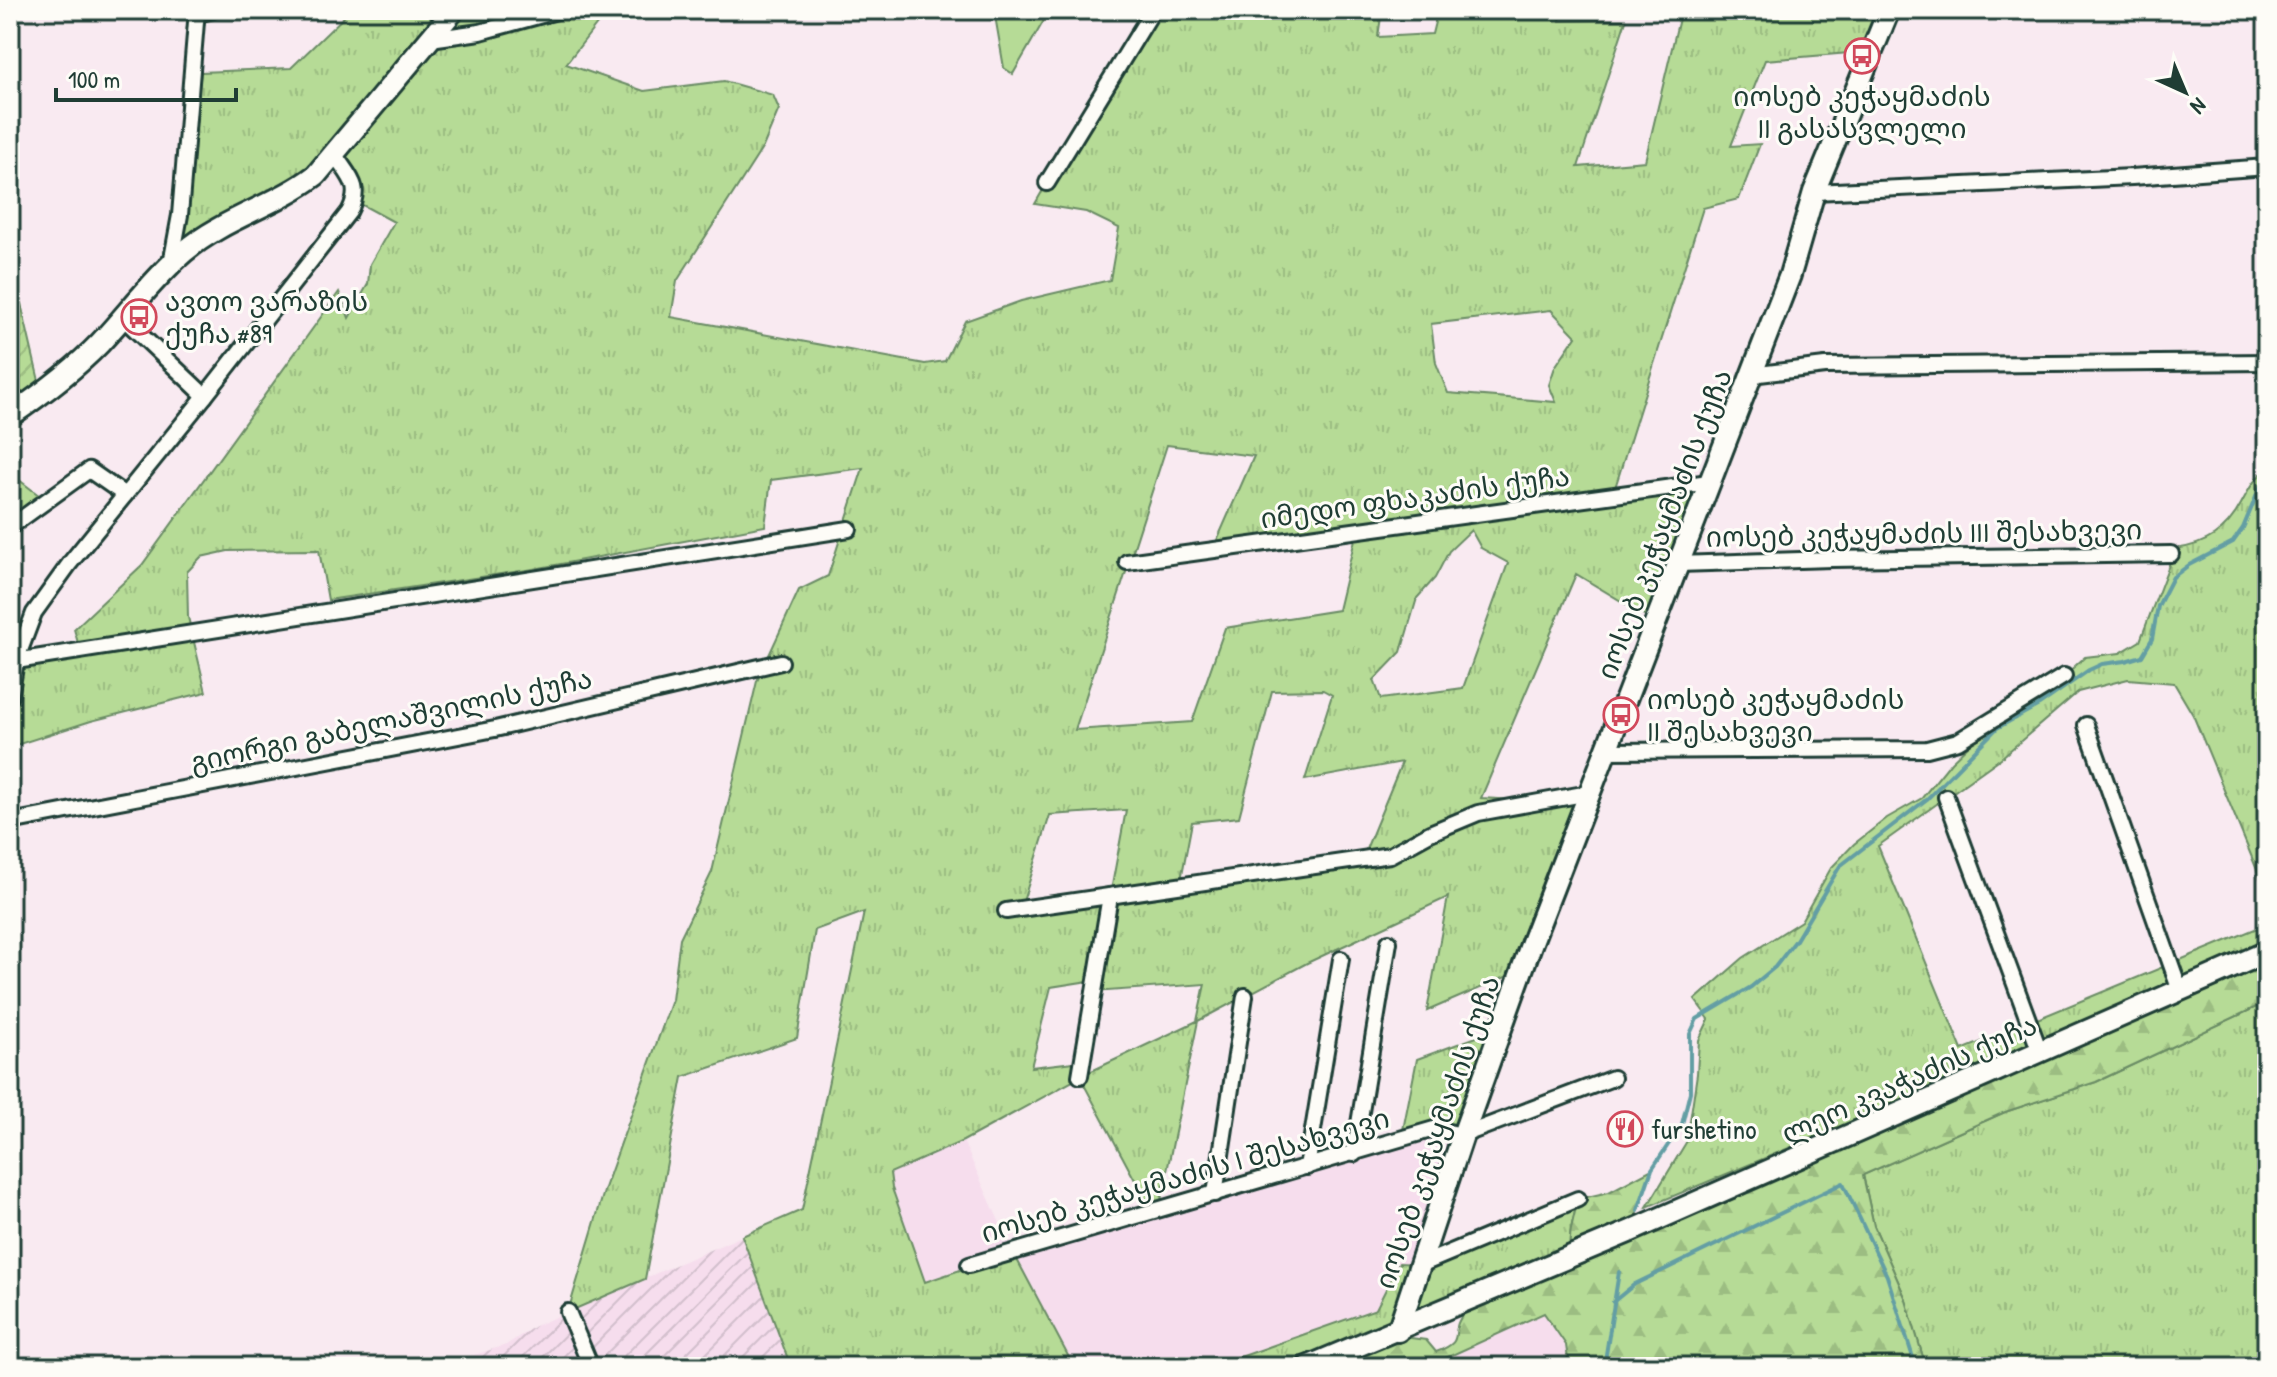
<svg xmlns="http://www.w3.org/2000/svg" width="2277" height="1377" font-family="'Patrick Hand','Noto Sans Georgian',sans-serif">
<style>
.built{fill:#f6dded}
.industrial{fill:url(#industrial-furrows)}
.grass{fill:url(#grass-tufts);stroke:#6a8c65;stroke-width:2;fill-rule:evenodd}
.forest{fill:url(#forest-firs);stroke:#6a8c65;stroke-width:2}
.park{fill:#b6db96;stroke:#6a8c65;stroke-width:2}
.garden{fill:url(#garden-furrows);stroke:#6a8c65;stroke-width:2}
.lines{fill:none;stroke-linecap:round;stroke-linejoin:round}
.stream{stroke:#639ea4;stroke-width:4}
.street-casing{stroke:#1f3d34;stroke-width:20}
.secondary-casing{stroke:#1f3d34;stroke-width:26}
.street{stroke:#fdfcf7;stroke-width:14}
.secondary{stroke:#fdfcf7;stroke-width:20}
.labels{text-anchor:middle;stroke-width:6;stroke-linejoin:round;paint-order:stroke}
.poi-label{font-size:28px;fill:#1f3d34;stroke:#fdfcf7;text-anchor:start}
.street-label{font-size:28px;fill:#1f3d34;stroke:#fdfcf7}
</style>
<defs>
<pattern id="industrial-furrows" width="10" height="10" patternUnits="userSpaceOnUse" patternTransform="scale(2)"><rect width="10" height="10" fill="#f6dded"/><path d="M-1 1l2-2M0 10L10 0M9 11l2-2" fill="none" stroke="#d2bfcc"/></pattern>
<pattern id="grass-tufts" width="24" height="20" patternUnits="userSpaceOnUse" patternTransform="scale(2)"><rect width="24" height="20" fill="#b6db96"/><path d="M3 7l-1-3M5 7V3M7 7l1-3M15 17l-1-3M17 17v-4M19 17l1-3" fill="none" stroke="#9cbd82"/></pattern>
<pattern id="forest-firs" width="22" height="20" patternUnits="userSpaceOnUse" patternTransform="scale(2)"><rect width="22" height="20" fill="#b6db96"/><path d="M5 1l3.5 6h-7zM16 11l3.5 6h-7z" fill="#9cbd82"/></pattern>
<pattern id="garden-furrows" width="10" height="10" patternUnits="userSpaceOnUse" patternTransform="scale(2)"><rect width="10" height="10" fill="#b6db96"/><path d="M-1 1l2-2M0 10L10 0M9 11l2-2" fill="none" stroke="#9cbd82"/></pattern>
</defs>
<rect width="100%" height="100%" fill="#f9eaf1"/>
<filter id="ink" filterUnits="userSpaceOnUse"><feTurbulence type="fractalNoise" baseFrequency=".0125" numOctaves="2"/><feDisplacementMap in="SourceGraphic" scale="16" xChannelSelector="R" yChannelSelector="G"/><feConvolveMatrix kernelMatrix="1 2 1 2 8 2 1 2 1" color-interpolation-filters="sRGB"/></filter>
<g filter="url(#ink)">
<g class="built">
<polygon points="1434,1129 1463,1135 1420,1265 1399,1264 1376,1309 1212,1367 1074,1367 1013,1252 969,1265 925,1282 892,1188 890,1173 963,1141 1013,1252"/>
<polygon points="1544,1312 1566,1345 1569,1367 1426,1367"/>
</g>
<polygon class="industrial" points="742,1236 791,1367 436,1367 506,1345 535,1326"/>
<g class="grass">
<polygon points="351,10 441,10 307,170 289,186 180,243 201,72 291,68"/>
<path d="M453,10H608L566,64L644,91L724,81L773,95L779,109L763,147L677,281L671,317L925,364L945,361L965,321L1021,301L1110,280L1119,228L1086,212L1035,204L1077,130L1154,10H1382L1378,37L1432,34L1438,10H1562L1560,21L1626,20L1578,167L1645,161L1681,10H1889L1873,51L1765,60L1731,146L1760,144L1739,199L1703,208L1614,491L1709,482L1656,622L1576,574L1481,798L1585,804L1522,970L1427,1011L1448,897L1307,963L1198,1021L1159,1210L1152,1212L1080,1077L963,1141L890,1173L892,1188L925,1282L1013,1252L1074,1367H791L742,1236L802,1210L864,912L815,930L797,1038L683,1077L645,1279L568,1312L605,1188L672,1000L680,938L712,872L757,681L799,590L828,576L863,468L771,480L765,526L534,569L328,600L319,550L228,551L201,557L187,572L188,617L206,692L91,721L10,747V641L12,640L28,653L80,650L74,629L142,565L339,292L349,318L368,284L370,264L394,222L355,201L335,155ZM1551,310L1576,336L1555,367L1549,385L1556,402L1448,393L1436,363L1431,324ZM1167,445L1254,456L1210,556L1356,535L1338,610L1225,628L1192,722L1075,730ZM1471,530L1481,548L1508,563L1463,688L1381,699L1374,680L1401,652L1417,598L1435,578L1449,551ZM1323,690L1332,695L1305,780L1402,762L1362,859L1180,885L1192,822L1239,817L1272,691ZM1126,810L1110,896L1021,908L1050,815ZM1095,980L1094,992L1205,984L1197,1021L1081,1076L1083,1061L1031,1067L1051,987Z"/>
<path d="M2267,469V894L2193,715L2174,683L2128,679L2078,692L2001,758L1878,846L1962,1050L2267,924V947L2177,987L1647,1207L1687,1141L1697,1074L1699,1040L1709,1019L1695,1000L1743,958L1801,921L1831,868L1854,844L1887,818L1922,798L1951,762L1992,723L2064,676L2085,657L2120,653L2140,641L2175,549C2206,545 2226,532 2241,504C2249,490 2253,479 2267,469Z"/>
<polygon points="10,473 40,496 14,515 10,511"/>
<polygon points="2267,1002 2267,1367 1926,1367 1905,1297 1874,1226 1863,1175 2005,1112 2096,1082"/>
<polygon points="1501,1028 1463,1135 1434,1130 1401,1140 1417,1059"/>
<path d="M1578,1199C1573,1222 1568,1232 1570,1257L1307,1367H1212L1376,1309L1399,1263L1420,1264Z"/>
</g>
<g class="forest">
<path d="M2267,965V1002L2096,1082L2005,1112L1863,1175L1874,1226L1905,1297L1926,1367H1569L1566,1345L1544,1313L1426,1367H1324L1403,1337L1426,1340L1436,1352C1470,1339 1445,1334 1466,1311Z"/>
<path d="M1652,1169L1631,1231L1570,1257C1568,1232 1573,1222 1578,1199L1609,1192Z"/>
</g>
<polygon class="park" points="994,10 1050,10 1013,74 1004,68"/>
<polygon class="garden" points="10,256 39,381 10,403"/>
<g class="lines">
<g class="stream">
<polyline points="1638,1210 1652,1169 1682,1124 1690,1092 1690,1034 1697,1019 1751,987 1775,967 1796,940 1840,866 1927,799 1997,728 2039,705 2089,670 2102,664 2125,661 2142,656 2152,639 2158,606 2173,577 2189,565 2233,542 2243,528 2261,485 2267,481"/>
<polyline points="1613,1302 1635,1284 1843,1183 1887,1276 1916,1367"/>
<polyline points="1604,1367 1619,1272"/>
</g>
<defs>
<g id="street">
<polyline points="197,14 213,10"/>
<polyline points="430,39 480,32 560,10"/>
<polyline points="1047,183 1153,10"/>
<polyline points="1814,192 2132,177 2267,167"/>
<polyline points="171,264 180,215 197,10"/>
<polyline points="123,318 205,396"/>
<polyline points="1751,375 1825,366 2267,362"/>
<polyline points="10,527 89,470 125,495"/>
<polyline points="1127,562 1709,482"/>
<polyline points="1678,564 1831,559 2171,554"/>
<polyline points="16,661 849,529"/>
<path d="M10,698L16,661L34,613L70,563L205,396L349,212C363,186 349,177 335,155"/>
<polyline points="2086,725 2180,990"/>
<polyline points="1606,751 1927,749 1958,741 2064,676"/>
<polyline points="1946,797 2040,1052"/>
<polyline points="10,822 495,729 781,662"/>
<polyline points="1006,911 1390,855 1430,833 1478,813 1589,793"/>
<polyline points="1080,1076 1110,896"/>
<polyline points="1354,1154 1389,942"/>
<polyline points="1307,1167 1341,959"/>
<polyline points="1215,1194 1245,996"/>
<polyline points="969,1265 1434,1129 1463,1135 1613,1078"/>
<polyline points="1420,1265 1578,1199"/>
<polyline points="568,1312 591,1367"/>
</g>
<g id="secondary">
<path d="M10,416C42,394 73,371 100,343C128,313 153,279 184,252C224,218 275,206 316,175L454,10"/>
<polyline points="1398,1331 1463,1135 1532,942 1790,275 1814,192 1889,10"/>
<polyline points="1307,1367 1631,1231 2267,952"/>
</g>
</defs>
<use href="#street" class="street-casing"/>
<use href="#secondary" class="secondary-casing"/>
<use href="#street" class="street"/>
<use href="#secondary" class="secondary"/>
</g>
</g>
<defs>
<symbol id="bus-ring" viewBox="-11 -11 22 22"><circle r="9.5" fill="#fdfcf7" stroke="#d1495b" stroke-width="1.5"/><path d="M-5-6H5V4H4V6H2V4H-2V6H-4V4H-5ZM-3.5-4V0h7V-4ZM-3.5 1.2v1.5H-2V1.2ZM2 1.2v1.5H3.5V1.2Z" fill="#d1495b"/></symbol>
<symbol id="restaurant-ring" viewBox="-11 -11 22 22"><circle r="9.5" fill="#fdfcf7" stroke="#d1495b" stroke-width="1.5"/><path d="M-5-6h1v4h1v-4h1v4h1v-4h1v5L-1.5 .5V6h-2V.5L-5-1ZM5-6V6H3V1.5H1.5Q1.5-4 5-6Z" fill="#d1495b"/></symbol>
</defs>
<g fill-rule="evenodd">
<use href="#bus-ring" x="1842" y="36" width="40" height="40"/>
<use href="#bus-ring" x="119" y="297" width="40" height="40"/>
<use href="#bus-ring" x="1601" y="695" width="40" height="40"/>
<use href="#restaurant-ring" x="1605" y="1109" width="40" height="40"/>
</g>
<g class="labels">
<g class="poi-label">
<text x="1862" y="106" text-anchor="middle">იოსებ კეჭაყმაძის<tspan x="1862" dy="32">II გასასვლელი</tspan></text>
<text x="165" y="311">ავთო ვარაზის<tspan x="165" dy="32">ქუჩა #89</tspan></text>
<text x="1647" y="709">იოსებ კეჭაყმაძის<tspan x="1647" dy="32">II შესახვევი</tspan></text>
<text x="1651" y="1139">furshetino</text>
</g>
<g class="street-label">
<text transform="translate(1415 497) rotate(-8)" y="10">იმედო ფხაკაძის ქუჩა</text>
<text transform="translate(1664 524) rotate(-69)" y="10">იოსებ კეჭაყმაძის ქუჩა</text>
<text transform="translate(1924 533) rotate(-1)" y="10">იოსებ კეჭაყმაძის III შესახვევი</text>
<text transform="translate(391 720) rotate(-12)" y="10">გიორგი გაბელაშვილის ქუჩა</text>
<text transform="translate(1909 1079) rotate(-24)" y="10">ლეო კვაჭაძის ქუჩა</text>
<text transform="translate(1437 1132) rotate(-71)" y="10">იოსებ კეჭაყმაძის ქუჩა</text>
<text transform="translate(1185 1175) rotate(-16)" y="10">იოსებ კეჭაყმაძის I შესახვევი</text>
</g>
</g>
<rect width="2277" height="1377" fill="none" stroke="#fdfcf7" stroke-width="40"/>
<rect x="20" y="20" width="2237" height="1337" fill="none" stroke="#1f3d34" stroke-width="3" filter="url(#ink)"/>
<g transform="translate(2185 92) rotate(136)" stroke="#fdfcf7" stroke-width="6" paint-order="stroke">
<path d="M0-6L14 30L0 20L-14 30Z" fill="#1f3d34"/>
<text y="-12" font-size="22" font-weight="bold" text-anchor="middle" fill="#1f3d34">N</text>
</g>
<path d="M56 88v12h180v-12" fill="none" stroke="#1f3d34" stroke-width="4"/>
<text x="68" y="88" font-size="24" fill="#1f3d34" stroke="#fdfcf7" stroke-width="6" paint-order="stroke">100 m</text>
</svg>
